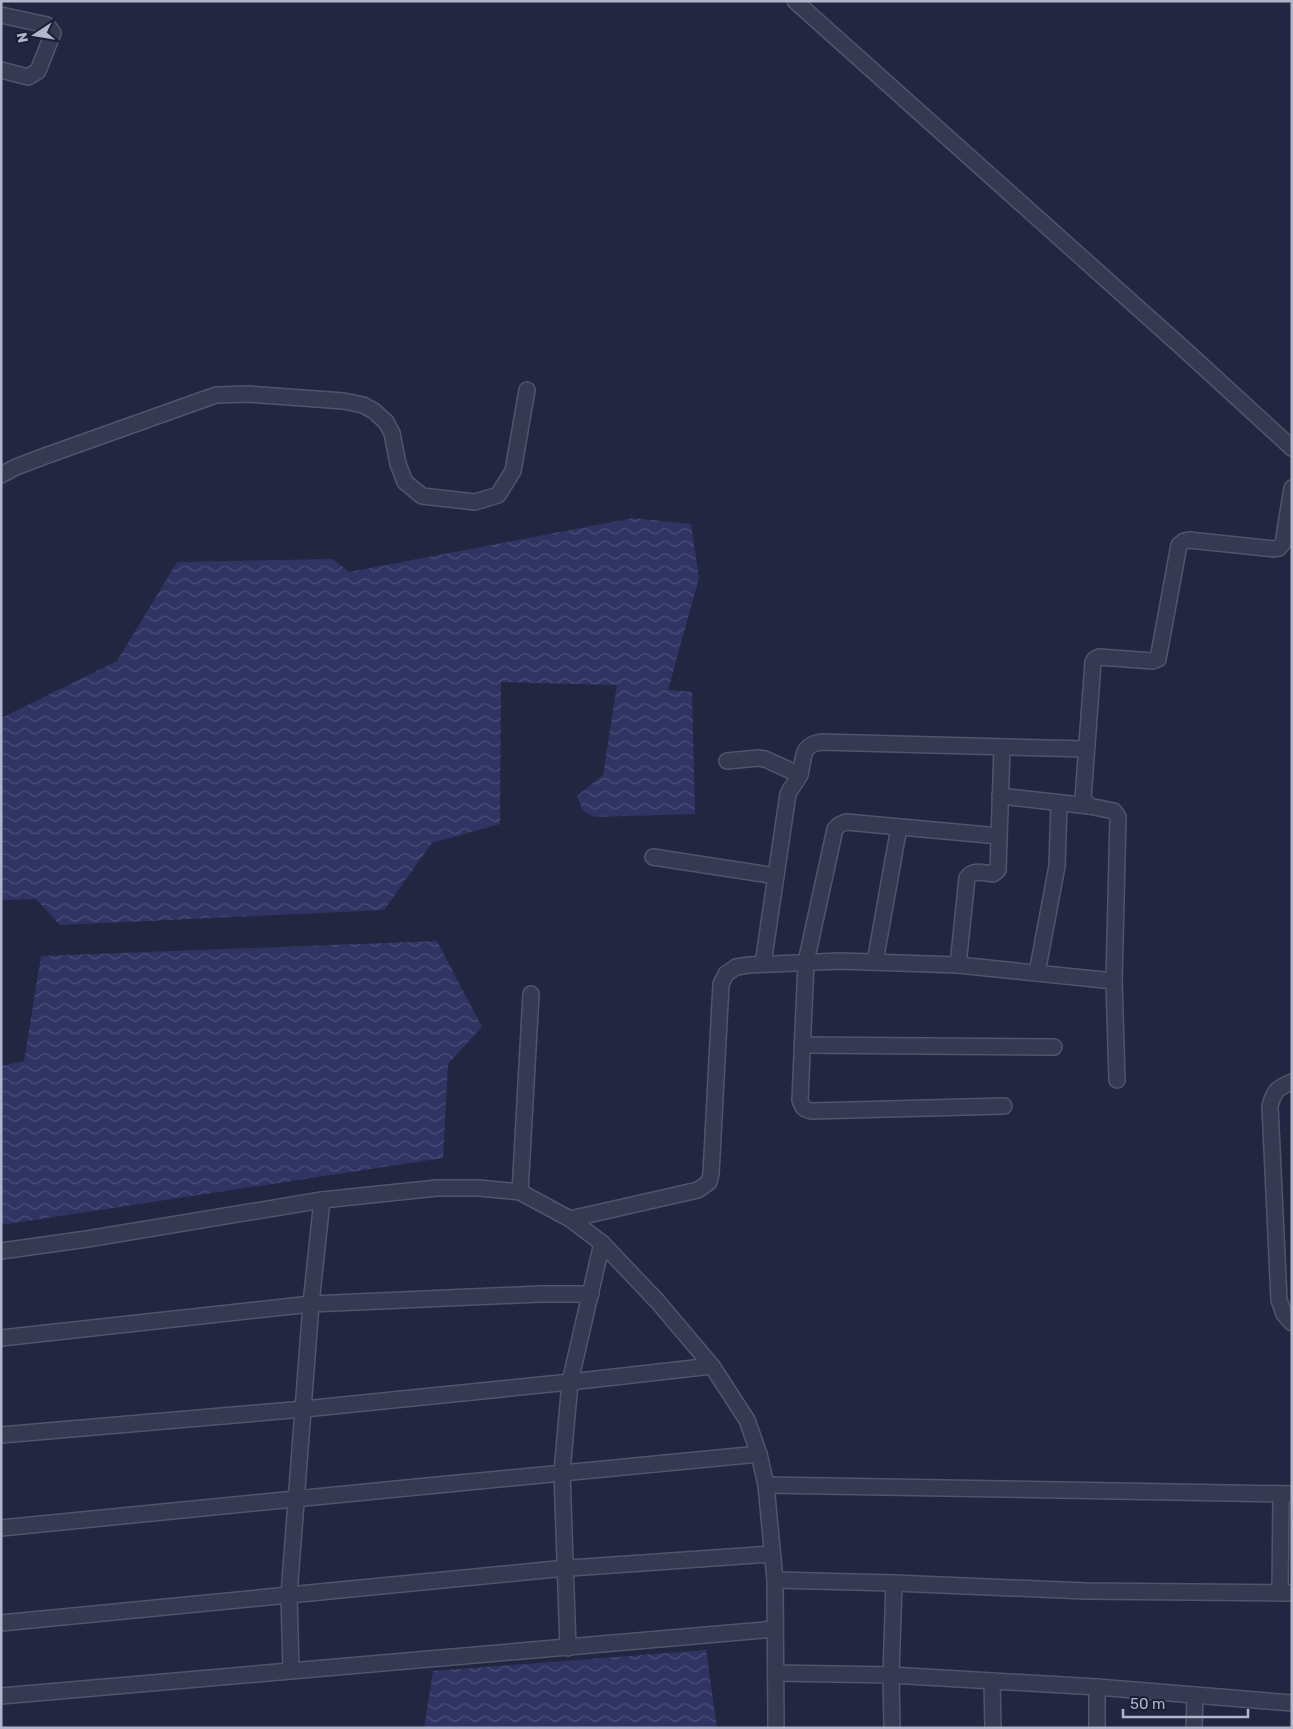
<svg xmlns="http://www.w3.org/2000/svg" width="1293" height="1729" font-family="Rubik,sans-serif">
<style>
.water{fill:url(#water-waves)}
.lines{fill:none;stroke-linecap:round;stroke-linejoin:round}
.minor-casing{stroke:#51546b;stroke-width:18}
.minor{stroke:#363951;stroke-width:15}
</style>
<defs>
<pattern id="water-waves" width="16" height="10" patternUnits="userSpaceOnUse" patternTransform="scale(1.25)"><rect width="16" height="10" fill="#2f3463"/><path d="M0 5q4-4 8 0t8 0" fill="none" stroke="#4b4f78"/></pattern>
</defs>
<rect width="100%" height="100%" fill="#222641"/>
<g class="water">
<polygon points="633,518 691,524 699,578 668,690 692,692 695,814 595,817 583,811 577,796 603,775 617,685 501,682 500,824 432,843 384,910 60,925 36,899 1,900 1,718 117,661 177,562 333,559 349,572"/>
<polygon points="437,941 482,1027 448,1064 443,1158 1,1225 1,1066 24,1061 41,956"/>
<polygon points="706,1650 717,1728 424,1728 433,1671"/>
</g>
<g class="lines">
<defs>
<g id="minor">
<polyline points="795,1 1185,350 1292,448"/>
<polyline points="1,15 47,25 53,33 38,71 28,77 1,70"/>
<polyline points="1,475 16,467 45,456 216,395 248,394 344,401 363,405 374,411 386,422 392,433 398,464 405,482 422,496 475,502 498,495 513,471 527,390"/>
<polyline points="727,761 758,758 765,759 800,775"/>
<polyline points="1000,796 1089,806"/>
<path d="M999,836L846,822L839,825L835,829L806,962L800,1100C802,1107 804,1110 812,1111L1004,1106"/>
<polyline points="653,857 776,876"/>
<polyline points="875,962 899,827"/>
<path d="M763,964L788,794C791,787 796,783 799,776C806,760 798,746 821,742L1086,749"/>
<path d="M958,965L967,878C973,869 983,873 993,874L998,870L1002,747"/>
<polyline points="1037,973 1057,866 1059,803"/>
<polyline points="1114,981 1118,817 1114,811 1089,806 1083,799 1093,662 1095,659 1099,657 1153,661 1158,659 1179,545 1184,541 1189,540 1274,549 1279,548 1283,543 1292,488"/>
<polyline points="802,1045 1054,1047"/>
<path d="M1292,1082C1277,1088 1274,1091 1270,1106L1279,1300L1284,1314L1292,1323"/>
<polyline points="520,1192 531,994"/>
<polyline points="322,1200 311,1304 540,1294 591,1294"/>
<polyline points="570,1219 698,1190 709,1182 711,1174 721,984 726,974 736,967 749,965 840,961 958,965 1114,981 1117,1080"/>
<polyline points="602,1243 570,1382 712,1366"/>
<polyline points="1,1251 87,1239 322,1200 437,1188 479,1188 520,1192 570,1219 602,1243 658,1302 712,1366 747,1420 759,1454 766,1485 775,1580 776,1728"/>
<polyline points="1,1338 311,1304 289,1595 291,1670"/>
<polyline points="1,1435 304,1409 570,1382 562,1472 568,1648"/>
<polyline points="766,1485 1292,1494"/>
<path d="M1,1528C254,1504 506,1477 759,1454"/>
<polyline points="775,1580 894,1583 1086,1591 1292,1593"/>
<polyline points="1280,1593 1281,1494"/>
<polyline points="1,1623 556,1569 772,1554"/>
<polyline points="776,1673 891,1675 894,1583"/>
<polyline points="992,1681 993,1728"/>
<polyline points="1,1696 775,1629"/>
<polyline points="892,1728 891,1675 1097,1687 1292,1703"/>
<polyline points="1097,1728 1097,1687"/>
<polyline points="1194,1728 1195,1695"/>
</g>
</defs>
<use href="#minor" class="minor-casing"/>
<use href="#minor" class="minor"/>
</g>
<rect width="1293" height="1729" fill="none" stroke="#b3b5cb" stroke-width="5"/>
<g transform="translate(35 35) rotate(258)" stroke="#1b1e36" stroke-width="4" paint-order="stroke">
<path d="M0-4L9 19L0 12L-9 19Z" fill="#b3b5cb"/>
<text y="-8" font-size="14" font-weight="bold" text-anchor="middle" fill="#b3b5cb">N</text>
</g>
<path d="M1123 1709v8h125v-8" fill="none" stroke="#b3b5cb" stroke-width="2.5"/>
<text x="1130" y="1709" font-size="15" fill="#b3b5cb" stroke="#1b1e36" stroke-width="4" paint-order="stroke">50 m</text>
</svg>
